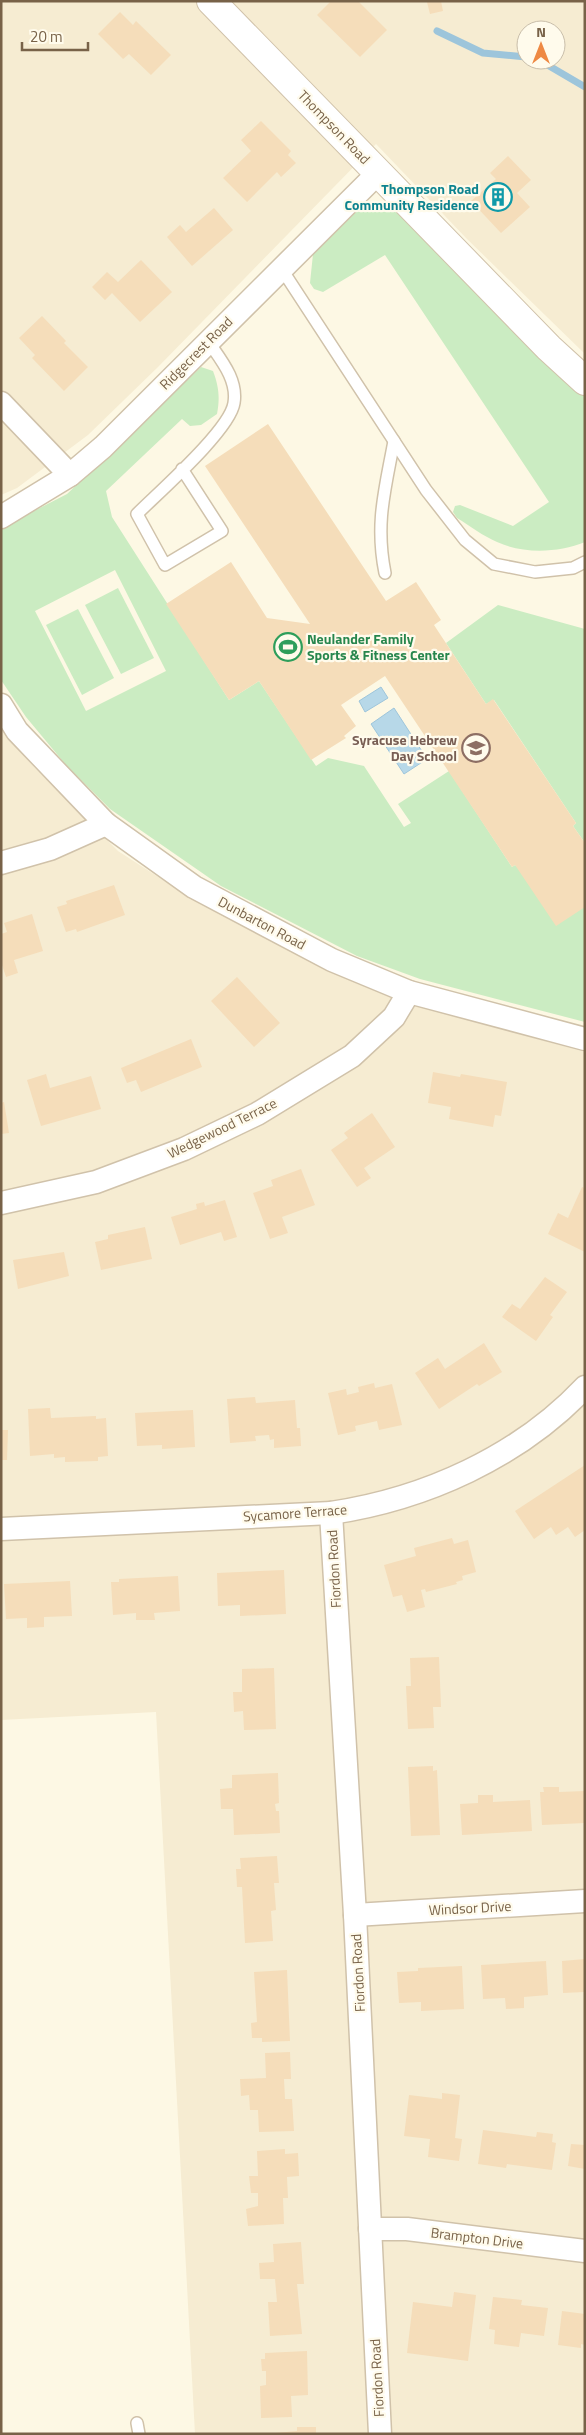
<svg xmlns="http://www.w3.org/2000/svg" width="586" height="2435" font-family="'Titillium Web',sans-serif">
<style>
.residential{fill:#f6ecd2;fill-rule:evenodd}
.green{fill:#cbecc2;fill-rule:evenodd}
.water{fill:#b7d8e8;stroke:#9dc5db}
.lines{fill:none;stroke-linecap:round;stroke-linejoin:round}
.stream{stroke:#9dc5db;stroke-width:7}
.building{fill:#f5ddba}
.service-casing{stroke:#d0c2aa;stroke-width:14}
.minor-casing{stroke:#d0c2aa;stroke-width:25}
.tertiary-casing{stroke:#d0c2aa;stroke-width:30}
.service{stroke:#fff;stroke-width:11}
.minor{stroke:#fff;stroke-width:22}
.tertiary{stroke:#fff;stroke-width:28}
.labels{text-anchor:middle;stroke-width:4.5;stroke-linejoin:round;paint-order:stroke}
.street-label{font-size:14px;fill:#786248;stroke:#fffbec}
.culture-label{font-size:14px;font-weight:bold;fill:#0d838f;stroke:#fffbec;text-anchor:end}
.leisure-label{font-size:14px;font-weight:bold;fill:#27864d;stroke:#fffbec;text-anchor:start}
.education-label{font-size:14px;font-weight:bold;fill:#785e54;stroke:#fffbec;text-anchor:end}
</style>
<rect width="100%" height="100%" fill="#fdf8e4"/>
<g class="residential">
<path d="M1,1H585V354L467,239L376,144L158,367L88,435L17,488L1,495ZM526,30H556V60H526Z"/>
<polygon points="1,725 34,767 118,851 197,902 358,984 444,1013 585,1052 585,2434 195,2434 156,1712 1,1720"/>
</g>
<g class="green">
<path d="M377,201L389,205L585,397V542C558,553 523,554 497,542C483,536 470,526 457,518L453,512L455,506L460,505L513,526L549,502L385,255L323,292L314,289L310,283L313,254L366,202Z"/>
<path d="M201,367L213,371C219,387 220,398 217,414L201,425L190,426L182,419L106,491L112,517L229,700L259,681L316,766L328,758L364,766L404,827L411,823L398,804L449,771L512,867L515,865L585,907V1022L420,979L357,956L221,886L110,809L66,765L26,717L1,680V528L67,494ZM115,570L166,671L86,711L35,611Z"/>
<polygon points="118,588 154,658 121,674 85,605"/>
<polygon points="498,605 585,629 585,843 573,826 576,823 494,700 486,704 446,643"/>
<polygon points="78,609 114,678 82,695 46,625"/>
</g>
<g class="water">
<polygon points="381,687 388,698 365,712 359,701"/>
<polygon points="394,708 427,759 404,774 371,724"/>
</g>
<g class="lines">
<g class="stream">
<polyline points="437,31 483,53 526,57"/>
<polyline points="539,60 585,87"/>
</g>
</g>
<g class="building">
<polygon points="331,1 358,1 387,30 360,57 317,15"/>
<polygon points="441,1 443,11 430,14 427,2"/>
<polygon points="120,12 133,25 136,21 171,55 151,75 129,54 123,59 98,34"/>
<polygon points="261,121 291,151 288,155 296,163 281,177 277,172 247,202 223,178 251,151 241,140"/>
<polygon points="508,156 531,180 517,193 530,207 501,233 471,201 496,179 490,173"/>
<polygon points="214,208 233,230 192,266 167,237 180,225 186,232"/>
<polygon points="141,260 172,292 140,322 112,293 105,300 92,287 107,272 118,282"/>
<polygon points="42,316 66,341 64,343 88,367 64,391 32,358 35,355 19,338"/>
<polygon points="268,424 386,601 416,582 441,620 434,625 486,704 493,699 576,823 573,826 585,843 585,907 556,926 515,865 512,867 385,676 341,705 356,726 344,736 346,738 311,760 259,681 229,700 166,604 231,562 267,618 310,624 205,466"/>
<polygon points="114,885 125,915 77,932 76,929 66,932 57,907 67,904 66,901"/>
<polygon points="32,914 43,951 14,960 18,973 6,977 1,962 1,934 7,932 4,923"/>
<polygon points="237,977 280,1023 254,1047 211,1001"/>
<polygon points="191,1039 202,1067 141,1092 136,1080 127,1083 121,1068"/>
<polygon points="433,1072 460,1077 461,1074 507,1082 501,1116 495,1115 493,1127 449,1119 451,1107 428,1103"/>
<polygon points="46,1074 50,1088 91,1076 101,1109 41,1126 27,1080"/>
<polygon points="4,1102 9,1133 1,1134 1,1103"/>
<polygon points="372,1113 395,1147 364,1168 371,1178 357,1187 331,1150 348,1138 344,1133"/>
<polygon points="301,1169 315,1205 282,1217 288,1233 270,1239 253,1193 273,1186 271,1180"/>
<polygon points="582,1187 585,1188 585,1252 548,1234 558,1213 568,1218"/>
<polygon points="225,1200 237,1237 224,1241 221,1232 180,1245 171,1217 197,1209 196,1204 204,1202 205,1206"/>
<polygon points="145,1227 152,1259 101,1270 95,1242 108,1239 108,1235"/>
<polygon points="64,1252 69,1276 18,1289 13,1260"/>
<polygon points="545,1277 567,1292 550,1315 553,1317 536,1341 502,1317 512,1304 520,1309"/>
<polygon points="484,1343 502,1372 479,1386 477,1384 439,1409 415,1373 438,1358 445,1369"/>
<polygon points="374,1383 375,1388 392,1384 402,1425 379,1430 377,1421 355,1426 356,1431 338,1435 328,1393 346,1389 347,1395 359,1392 358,1387"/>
<polygon points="255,1397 256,1403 295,1400 297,1428 300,1428 301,1446 274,1448 274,1439 270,1440 269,1435 255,1436 256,1441 230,1443 227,1399"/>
<polygon points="50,1408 51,1418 96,1416 96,1419 106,1418 108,1456 98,1457 98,1461 65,1462 65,1457 54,1458 54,1454 30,1456 28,1409"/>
<polygon points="193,1410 195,1447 162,1449 162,1445 137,1446 135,1413"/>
<polygon points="1,1430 8,1430 7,1460 1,1460"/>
<polygon points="585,1465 585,1530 575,1537 568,1527 556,1535 551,1527 534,1539 515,1511"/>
<polygon points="452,1538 454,1544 468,1540 476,1572 462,1576 463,1580 456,1582 457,1584 426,1592 425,1589 421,1590 425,1607 407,1612 402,1595 393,1597 384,1565 416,1556 414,1548"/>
<polygon points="284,1570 286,1614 240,1616 240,1605 218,1606 217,1573"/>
<polygon points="178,1576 180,1611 154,1613 155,1620 136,1620 136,1613 113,1615 111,1582 119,1582 119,1579"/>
<polygon points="70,1581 72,1616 44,1617 44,1627 27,1628 27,1618 6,1619 4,1584"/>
<polygon points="439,1657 441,1707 433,1707 434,1728 408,1729 406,1686 411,1686 410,1658"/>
<polygon points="274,1668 276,1729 244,1730 243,1711 234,1712 233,1692 242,1692 242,1669"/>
<polygon points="433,1766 433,1771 437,1770 440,1835 411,1836 408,1767"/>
<polygon points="278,1773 279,1803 275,1804 276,1811 279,1811 280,1833 234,1835 233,1809 221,1809 220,1789 232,1788 232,1775"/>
<polygon points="543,1787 559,1787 559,1792 585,1791 585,1823 542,1825 540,1792 544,1792"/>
<polygon points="478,1795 493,1795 493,1802 530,1800 532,1831 462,1835 460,1804 478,1803"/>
<polygon points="277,1856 279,1883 274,1883 276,1910 271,1911 273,1941 245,1943 242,1887 237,1887 236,1869 241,1869 240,1858"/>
<polygon points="585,1959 585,1992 563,1993 562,1961"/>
<polygon points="546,1961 548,1995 524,1997 524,2008 506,2009 505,1998 483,1999 481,1965"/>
<polygon points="462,1966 464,2009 421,2011 421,2002 399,2003 397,1972 418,1971 418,1968"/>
<polygon points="287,1970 290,2041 262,2042 262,2038 252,2038 251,2023 257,2022 254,1972"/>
<polygon points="290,2052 291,2079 284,2079 285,2099 292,2099 294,2131 259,2132 258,2110 250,2110 249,2095 241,2096 240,2079 266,2078 265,2053"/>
<polygon points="442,2093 460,2095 455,2138 462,2139 459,2161 428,2157 430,2139 404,2136 409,2095 442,2099"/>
<polygon points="483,2130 536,2137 537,2132 553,2134 552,2142 556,2143 552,2170 507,2164 506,2168 478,2164"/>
<polygon points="571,2144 585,2145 585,2169 568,2166"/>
<polygon points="285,2149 285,2154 298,2153 299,2176 287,2177 288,2198 283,2198 284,2224 248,2226 246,2209 258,2206 258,2193 251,2193 249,2176 258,2176 257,2151"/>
<polygon points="301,2242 304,2284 297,2284 302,2334 270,2336 268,2302 277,2302 275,2279 260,2279 259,2263 274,2262 273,2244"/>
<polygon points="454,2292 476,2295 468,2361 407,2353 413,2302 452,2307"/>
<polygon points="493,2297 522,2300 521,2305 548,2308 544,2336 521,2333 519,2347 494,2344 495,2330 489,2329"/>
<polygon points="562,2311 585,2314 585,2345 581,2344 581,2348 558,2345"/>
<polygon points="307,2351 308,2395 291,2396 292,2417 261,2418 260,2386 266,2385 266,2371 262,2371 261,2359 265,2359 265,2353"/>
<polygon points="297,2427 316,2427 316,2434 265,2434 297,2431"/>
</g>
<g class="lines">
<defs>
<g id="service">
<polyline points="281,268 426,490 465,540 494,564 535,572 573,568 585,562"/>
<path d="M182,469L222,531L165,565L137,514C159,492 230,430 234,403C238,379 220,359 208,341"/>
<path d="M385,573C375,523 385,490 394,441"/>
<polyline points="137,2423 139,2434"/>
</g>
<g id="minor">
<polyline points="1,403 70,475"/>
<polyline points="1,517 70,475 103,447 378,173"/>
<polyline points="1,705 17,731 106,824 194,887 332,960 409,992 585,1039"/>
<polyline points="1,863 50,849 106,824"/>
<polyline points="1,1203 96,1182 184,1149 257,1114 352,1056 394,1017 409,992"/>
<polyline points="331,1513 355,1915 380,2434"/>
<path d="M1,1529L331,1513C425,1499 519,1457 585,1387"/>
<polyline points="355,1915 585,1901"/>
<polyline points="370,2229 407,2229 585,2251"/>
</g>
<polyline id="tertiary" points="211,1 549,348 585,381"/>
</defs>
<use href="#service" class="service-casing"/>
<use href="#minor" class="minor-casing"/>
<use href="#tertiary" class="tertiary-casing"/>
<use href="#service" class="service"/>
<use href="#minor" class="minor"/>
<use href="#tertiary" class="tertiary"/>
</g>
<defs>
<symbol id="building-ring" viewBox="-11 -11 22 22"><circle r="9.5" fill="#fffbec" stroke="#0f9aa8" stroke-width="1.5"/><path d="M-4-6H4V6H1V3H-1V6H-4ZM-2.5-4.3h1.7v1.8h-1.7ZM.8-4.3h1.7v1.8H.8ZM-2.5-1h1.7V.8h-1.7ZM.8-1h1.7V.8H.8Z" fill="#0f9aa8"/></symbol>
<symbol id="stadium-ring" viewBox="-11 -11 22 22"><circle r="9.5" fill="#fffbec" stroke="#2e9e5b" stroke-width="1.5"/><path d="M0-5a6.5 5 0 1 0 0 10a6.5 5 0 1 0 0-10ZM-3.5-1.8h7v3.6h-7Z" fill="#2e9e5b"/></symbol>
<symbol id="school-ring" viewBox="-11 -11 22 22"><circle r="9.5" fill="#fffbec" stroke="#8d6e63" stroke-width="1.5"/><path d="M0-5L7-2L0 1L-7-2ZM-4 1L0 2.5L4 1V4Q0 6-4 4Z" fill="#8d6e63"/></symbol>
</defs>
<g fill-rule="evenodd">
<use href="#building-ring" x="482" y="181" width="32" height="32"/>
<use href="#stadium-ring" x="272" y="631" width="32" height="32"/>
<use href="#school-ring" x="460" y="732" width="32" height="32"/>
</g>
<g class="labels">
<g class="street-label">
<text transform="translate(334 127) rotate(46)" y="5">Thompson Road</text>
<text transform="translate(196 353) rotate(-45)" y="5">Ridgecrest Road</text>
<text transform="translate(262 923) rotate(28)" y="5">Dunbarton Road</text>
<text transform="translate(222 1128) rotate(-26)" y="5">Wedgewood Terrace</text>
<text transform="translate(295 1513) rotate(-4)" y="5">Sycamore Terrace</text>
<text transform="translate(334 1569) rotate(-93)" y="5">Fiordon Road</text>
<text transform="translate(470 1908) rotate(-3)" y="5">Windsor Drive</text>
<text transform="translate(358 1973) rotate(-93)" y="5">Fiordon Road</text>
<text transform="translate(477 2238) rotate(7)" y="5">Brampton Drive</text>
<text transform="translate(377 2378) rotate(-93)" y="5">Fiordon Road</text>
</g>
<g class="culture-label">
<text x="479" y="194">Thompson Road<tspan x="479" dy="16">Community Residence</tspan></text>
</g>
<g class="leisure-label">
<text x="307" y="644">Neulander Family<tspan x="307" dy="16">Sports &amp; Fitness Center</tspan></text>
</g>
<g class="education-label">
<text x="457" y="745">Syracuse Hebrew<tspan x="457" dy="16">Day School</tspan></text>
</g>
</g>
<rect width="586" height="2435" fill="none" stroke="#786248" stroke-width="5"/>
<g transform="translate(541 45)"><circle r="24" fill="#fffbec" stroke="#c9beaa"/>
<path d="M0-4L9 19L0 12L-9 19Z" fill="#ee8943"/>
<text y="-8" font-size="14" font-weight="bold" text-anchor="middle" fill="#786248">N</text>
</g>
<path d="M22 42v8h66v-8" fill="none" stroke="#786248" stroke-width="2.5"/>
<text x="30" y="42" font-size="15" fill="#786248" stroke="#fffbec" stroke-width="4" paint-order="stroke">20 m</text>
</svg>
